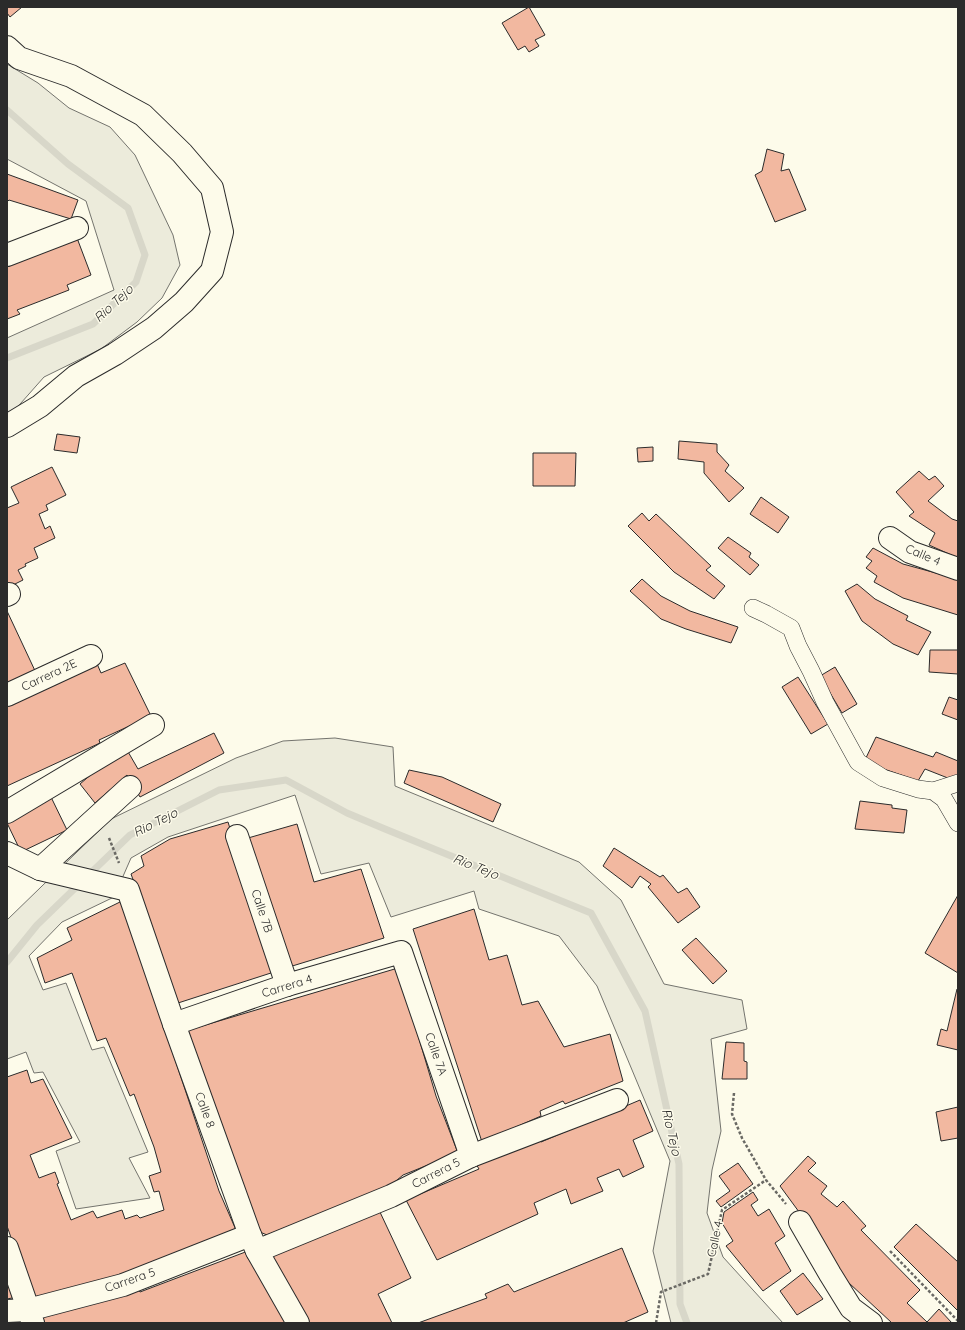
<svg xmlns="http://www.w3.org/2000/svg" width="965" height="1330" font-family="Quicksand,sans-serif">
<style>
.green{fill:#ecebdb;stroke:#74746e}
.lines{fill:none;stroke-linecap:round;stroke-linejoin:round}
.stream{stroke:#d8d7c9;stroke-width:7}
.building{fill:#f2b8a0;stroke:#2b2b2b}
.pedestrian-casing{stroke:#2b2b2b;stroke-width:18}
.minor-casing{stroke:#2b2b2b;stroke-width:24}
.path{stroke:#6a6964;stroke-width:2.5;stroke-dasharray:3 2;stroke-linecap:butt}
.pedestrian{stroke:#fdfbea;stroke-width:17}
.minor{stroke:#fdfbea;stroke-width:22}
.labels{text-anchor:middle;stroke-width:3;stroke-linejoin:round;paint-order:stroke}
.street-label{font-size:12px;fill:#2b2b2b;stroke:#fdfbea}
.water-label{font-size:13px;font-style:italic;fill:#2b2b2b;stroke:#fdfbea}
</style>
<rect width="100%" height="100%" fill="#fdfbea"/>
<g class="green">
<polygon points="7,64 38,83 69,108 110,127 135,155 173,235 180,265 162,298 137,322 101,349 44,377 13,412 7,416 7,338 114,290 86,201 7,159"/>
<polygon points="335,738 393,747 395,786 579,862 621,900 664,984 742,1000 747,1029 711,1039 721,1131 712,1170 707,1213 723,1257 783,1323 671,1323 653,1251 670,1161 597,986 559,936 479,909 474,891 391,917 369,863 321,874 295,795 168,837 131,858 114,897 62,922 29,956 43,990 66,983 92,1050 104,1047 148,1152 129,1158 150,1198 76,1209 56,1151 80,1142 43,1072 34,1073 26,1052 7,1059 7,920 111,819 236,758 283,741"/>
</g>
<g class="lines">
<g class="stream">
<polyline points="7,110 68,164 128,208 145,255 136,282 93,324 7,358"/>
<polyline points="7,962 37,925 130,835 219,790 286,780 347,813 385,829 591,913 645,1011 679,1164 680,1304 687,1323"/>
</g>
</g>
<g class="building">
<polygon points="7,7 22,7 10,17 7,13"/>
<polygon points="529,7 545,35 535,40 539,46 529,52 525,46 518,50 502,23"/>
<polygon points="767,149 784,154 781,171 789,169 806,210 775,222 755,175 762,171"/>
<polygon points="7,174 78,200 71,219 9,200 7,202"/>
<polygon points="77,238 91,275 67,285 69,290 17,310 20,314 7,319 7,266"/>
<polygon points="57,434 80,437 77,453 54,450"/>
<polygon points="679,441 717,444 717,452 729,465 725,471 744,488 729,502 704,473 704,462 678,459"/>
<polygon points="653,447 653,461 638,462 637,448"/>
<polygon points="533,453 576,453 575,486 533,486"/>
<polygon points="52,467 66,495 46,505 48,510 39,514 45,529 50,526 55,538 34,548 38,558 25,564 26,566 18,570 23,580 7,588 7,508 19,503 11,487"/>
<polygon points="919,471 929,480 935,476 944,486 928,501 952,519 958,521 958,558 929,545 935,533 909,516 914,512 896,492"/>
<polygon points="761,497 789,517 778,533 750,514"/>
<polygon points="642,513 649,521 656,514 711,566 706,570 725,586 714,599 674,572 628,526"/>
<polygon points="728,537 751,553 749,557 759,565 750,575 718,548"/>
<polygon points="873,548 903,564 958,579 958,615 903,598 874,582 877,576 866,568 872,561 866,557"/>
<polygon points="642,579 661,596 690,611 738,627 731,643 686,629 661,619 630,591"/>
<polygon points="857,584 875,599 908,616 906,620 931,632 918,655 893,644 862,621 845,591"/>
<polygon points="7,611 37,675 7,689"/>
<polygon points="930,650 958,650 958,674 929,672"/>
<polygon points="95,659 101,673 125,663 151,716 99,740 100,743 7,786 7,703"/>
<polygon points="835,667 857,704 842,713 820,676"/>
<polygon points="798,677 828,724 811,734 782,687"/>
<polygon points="949,697 958,700 958,720 942,714"/>
<polygon points="214,733 224,753 140,797 127,775 95,803 80,784 108,760 127,750 138,769"/>
<polygon points="876,737 933,757 936,752 958,761 958,782 925,769 918,781 864,762"/>
<polygon points="409,770 442,777 501,804 493,822 404,783"/>
<polygon points="50,795 67,830 21,852 7,823 7,814"/>
<polygon points="860,801 892,805 892,808 907,810 904,833 855,829"/>
<polygon points="228,822 274,972 178,1003 131,874 144,866 141,856 170,839"/>
<polygon points="297,824 314,882 361,869 384,938 289,967 248,838"/>
<polygon points="614,848 660,877 663,875 678,893 687,888 700,907 678,923 648,887 651,884 640,876 632,888 603,866"/>
<polygon points="958,895 958,973 925,953"/>
<polygon points="122,901 219,1191 236,1230 115,1280 34,1304 7,1226 7,1077 27,1070 31,1083 43,1079 72,1138 30,1155 39,1178 55,1172 59,1183 57,1184 71,1220 93,1211 97,1218 122,1210 125,1219 137,1215 140,1218 164,1210 159,1191 154,1192 149,1176 161,1172 154,1147 134,1094 130,1096 106,1038 97,1041 72,973 45,983 37,958 72,940 67,928"/>
<polygon points="474,909 489,960 507,955 522,1005 538,1001 564,1047 610,1034 623,1081 565,1104 563,1101 540,1111 541,1116 482,1142 413,929"/>
<polygon points="696,938 727,971 713,984 682,950"/>
<polygon points="398,968 436,1096 458,1153 403,1175 390,1186 267,1235 260,1232 185,1031"/>
<polygon points="957,989 958,989 958,1050 937,1045 941,1029 947,1031"/>
<polygon points="726,1042 744,1043 744,1061 747,1062 747,1079 722,1079"/>
<polygon points="640,1100 653,1131 633,1140 644,1167 623,1177 619,1169 597,1178 603,1191 571,1204 566,1189 534,1203 538,1214 437,1260 406,1200 479,1169 476,1164 540,1138 541,1142"/>
<polygon points="958,1107 958,1138 941,1141 936,1112"/>
<polygon points="808,1156 816,1163 808,1171 827,1186 821,1194 837,1207 843,1201 866,1226 861,1230 920,1290 907,1303 927,1322 939,1309 952,1323 892,1323 835,1270 802,1216 780,1186"/>
<polygon points="738,1163 753,1184 721,1207 716,1201 730,1191 719,1176"/>
<polygon points="753,1192 758,1200 751,1205 758,1216 769,1209 785,1236 775,1243 791,1271 763,1291 726,1246 733,1241 722,1223 724,1212"/>
<polygon points="379,1210 411,1278 378,1294 392,1323 308,1323 270,1254"/>
<polygon points="916,1224 958,1262 958,1311 894,1247"/>
<polygon points="622,1248 648,1312 623,1323 418,1323 487,1298 485,1294 508,1284 514,1292"/>
<polygon points="248,1251 287,1323 45,1323 42,1317 137,1288 140,1292"/>
<polygon points="7,1269 17,1297 7,1299"/>
<polygon points="803,1273 823,1299 797,1315 780,1291"/>
</g>
<g class="lines">
<defs>
<g id="pedestrian">
<polyline points="753,608 766,614 791,628 798,646 811,671 825,702 858,762 883,778 918,789 933,791 944,799 958,823"/>
<polyline points="933,791 958,783"/>
</g>
<g id="minor">
<polyline points="7,47 19,58 71,76 143,115 182,153 212,188 222,232 212,271 184,302 154,328 115,354 76,376 40,406 7,426"/>
<polyline points="7,255 77,228"/>
<polyline points="890,538 910,552 958,569"/>
<polyline points="7,595 9,594"/>
<polyline points="7,695 91,656"/>
<polyline points="7,812 153,725"/>
<polyline points="237,836 287,985"/>
<polyline points="7,853 40,869 128,890 174,1024 250,1235 257,1251 298,1323"/>
<polyline points="40,869 130,787"/>
<polyline points="174,1024 287,985 401,952 471,1156"/>
<polyline points="800,1222 830,1274 851,1308 871,1323"/>
<polyline points="7,1248 33,1323"/>
<polyline points="257,1251 391,1196 471,1156 617,1100"/>
<polyline points="7,1311 28,1310 123,1285 250,1235"/>
</g>
</defs>
<use href="#pedestrian" class="pedestrian-casing"/>
<use href="#minor" class="minor-casing"/>
<g class="path">
<polyline points="109,838 119,863"/>
<polyline points="734,1093 732,1114 742,1138 766,1180 786,1204"/>
<polyline points="890,1251 958,1321"/>
<polyline points="656,1323 661,1292 708,1274 722,1210 766,1180"/>
</g>
<use href="#pedestrian" class="pedestrian"/>
<use href="#minor" class="minor"/>
</g>
<g class="labels">
<g class="street-label">
<text transform="translate(923 555) rotate(23)" y="4">Calle 4</text>
<text transform="translate(49 675) rotate(-25)" y="4">Carrera 2E</text>
<text transform="translate(262 911) rotate(72)" y="4">Calle 7B</text>
<text transform="translate(287 986) rotate(-17)" y="4">Carrera 4</text>
<text transform="translate(436 1054) rotate(71)" y="4">Calle 7A</text>
<text transform="translate(205 1110) rotate(70)" y="4">Calle 8</text>
<text transform="translate(436 1173) rotate(-27)" y="4">Carrera 5</text>
<text transform="translate(715 1239) rotate(-78)" y="4">Calle 4</text>
<text transform="translate(130 1280) rotate(-19)" y="4">Carrera 5</text>
</g>
<g class="water-label">
<text transform="translate(113 303) rotate(-43)" y="5">Rio Tejo</text>
<text transform="translate(155 822) rotate(-27)" y="5">Rio Tejo</text>
<text transform="translate(476 866) rotate(22)" y="5">Rio Tejo</text>
<text transform="translate(672 1132) rotate(77)" y="5">Rio Tejo</text>
</g>
</g>
<rect width="965" height="1330" fill="none" stroke="#2b2b2b" stroke-width="16"/>
</svg>
